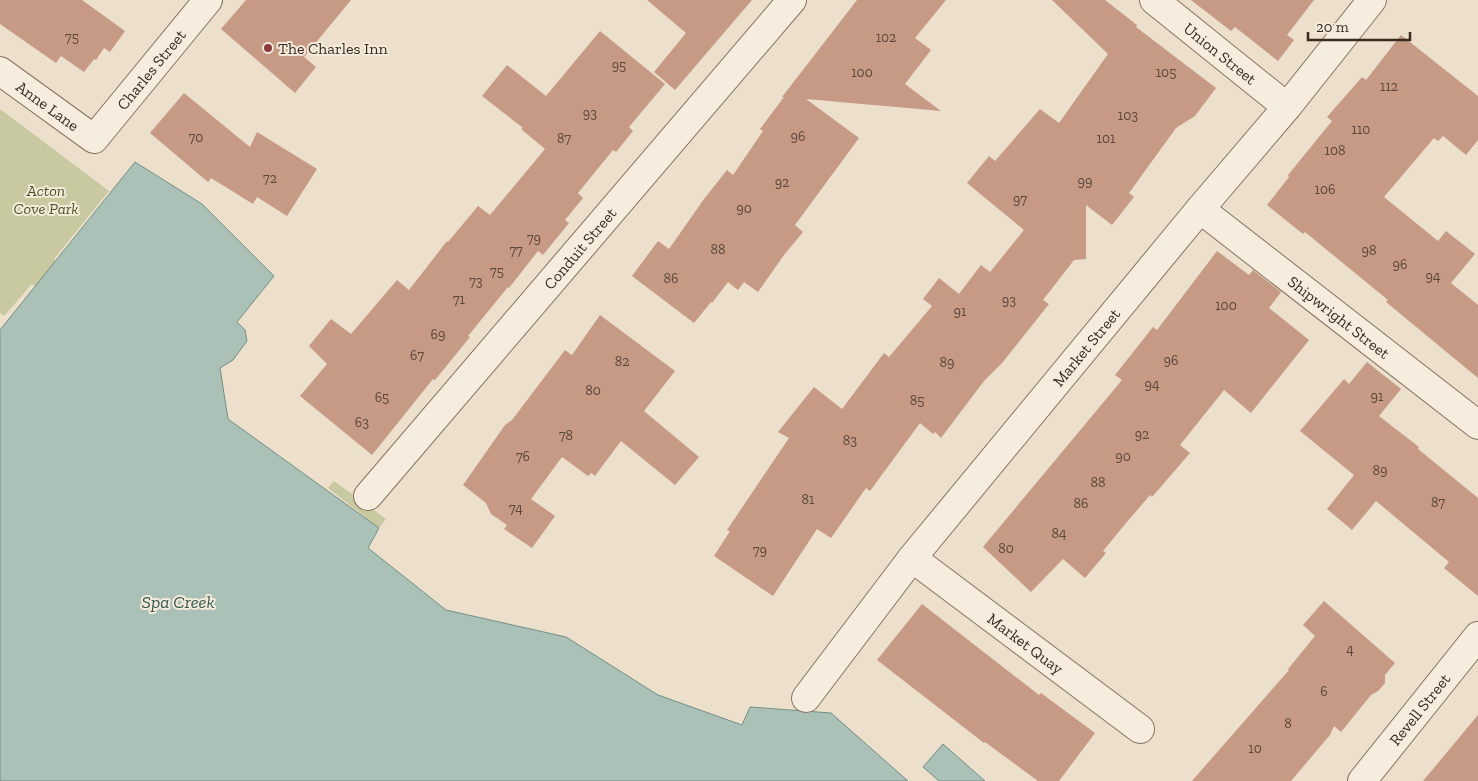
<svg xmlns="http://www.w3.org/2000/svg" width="1478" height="781" font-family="'Zilla Slab',serif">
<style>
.green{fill:#c8c9a0}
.water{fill:#abc1b8;stroke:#728f85}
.building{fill:#c69a85}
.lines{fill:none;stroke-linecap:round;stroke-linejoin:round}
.street-casing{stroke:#877261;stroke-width:30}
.street{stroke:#f7edde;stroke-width:28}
.poi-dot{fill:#91363f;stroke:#f4eada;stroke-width:2}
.labels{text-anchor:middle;stroke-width:4;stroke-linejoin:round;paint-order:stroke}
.number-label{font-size:14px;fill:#5c473c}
.poi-label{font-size:16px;fill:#392b23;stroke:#f4eada;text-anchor:start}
.street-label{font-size:16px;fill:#392b23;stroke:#f4eada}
.park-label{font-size:16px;font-style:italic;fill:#4d542b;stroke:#f4eada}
.water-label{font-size:18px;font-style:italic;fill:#335852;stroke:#f4eada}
</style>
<rect width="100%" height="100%" fill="#ecdfcb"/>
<g class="green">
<polygon points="0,109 109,191 54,259 67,271 47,297 32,284 4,316 0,313"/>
<polygon points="334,481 386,519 379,528 328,488"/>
</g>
<g class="water">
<polygon points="135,162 202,204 274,276 237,322 245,330 247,341 233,360 220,368 228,419 379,528 368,548 446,610 566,637 658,695 742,725 750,707 831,713 908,781 0,781 0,330"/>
<polygon points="943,744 985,781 939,781 923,767"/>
</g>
<g class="building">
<polygon points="0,0 82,0 125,31 110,52 104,48 96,60 94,59 84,72 61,56 56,63 0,24"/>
<polygon points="246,0 351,0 304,57 316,67 295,93 221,29"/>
<polygon points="647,0 752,0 675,90 654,72 686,33"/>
<polygon points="857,0 946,0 915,38 931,50 905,84 941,111 806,99 859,138 795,225 803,232 784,255 758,292 744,282 738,290 728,282 712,303 711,302 694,323 632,276 658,241 669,249 704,199 727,170 733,175 763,131 760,129 784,97 782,97"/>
<polygon points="1052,0 1105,0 1137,25 1136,27 1216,88 1195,116 1176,128 1129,193 1134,197 1112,225 1086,205 1086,259 1074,260 1043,300 1049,304 1002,363 984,381 941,438 935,432 933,434 920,423 870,491 866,488 831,538 817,529 773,596 714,556 730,531 727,530 789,438 778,432 814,387 842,409 884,353 889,357 932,306 923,299 939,278 959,294 981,265 990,272 1024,230 967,183 989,156 995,161 1040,109 1059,123 1108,54"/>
<polygon points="1191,0 1314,0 1287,35 1294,40 1278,61 1235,27 1231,31"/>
<polygon points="600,31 665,84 629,127 633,131 616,152 613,150 578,193 583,198 565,220 569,223 543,255 538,251 509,288 508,287 468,336 470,337 435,380 433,379 372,455 300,396 327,364 309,346 331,319 351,334 397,280 409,290 447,241 448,242 478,206 490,215 545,149 521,129 523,128 482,96 507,65 546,96"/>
<polygon points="1401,35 1478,96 1478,140 1466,155 1443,136 1438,141 1434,138 1384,197 1438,241 1446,231 1475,254 1451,283 1478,305 1478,378 1386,302 1388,300 1305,232 1303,234 1267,205 1289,177 1288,175 1332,121 1327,117 1362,77 1366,80"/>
<polygon points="184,93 250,147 257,132 317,169 287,216 257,197 253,204 211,178 208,182 150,133"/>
<polygon points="1217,251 1249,275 1253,270 1281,292 1269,308 1309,340 1251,413 1224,390 1180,445 1190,453 1152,497 1150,495 1126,523 1103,551 1106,553 1085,578 1063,559 1031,592 983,547 1122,380 1115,375 1153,327 1157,330"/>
<polygon points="600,315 675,371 644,411 699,457 675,485 621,441 595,476 591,473 588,476 562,457 531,499 555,516 532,548 504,529 507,525 491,514 486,503 463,485 505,425 512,420 565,350 572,355"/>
<polygon points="1367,362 1401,389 1379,416 1419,447 1418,449 1478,498 1478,596 1444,568 1449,562 1376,501 1352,530 1327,509 1354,475 1300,431 1344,379 1349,384"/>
<polygon points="1324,601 1395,663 1385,675 1385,683 1378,691 1371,695 1341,732 1334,726 1330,735 1291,781 1192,781 1289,670 1288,669 1315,636 1303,625"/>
<polygon points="922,604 1039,695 1041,693 1095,733 1059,781 1038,781 985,742 984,743 877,660"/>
<polygon points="1478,715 1478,781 1423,781"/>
</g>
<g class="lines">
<defs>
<g id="street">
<path id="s1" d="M1154,0L1287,107"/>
<path id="s2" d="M0,71L94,139L208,0"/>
<path id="s3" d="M1200,209L1478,425"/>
<path id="s4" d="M368,496L792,0"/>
<path id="s5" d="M912,558L1140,729"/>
<path id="s6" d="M806,698L912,558L1200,209L1287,107L1372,0"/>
<path id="s7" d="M1362,781L1478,636"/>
</g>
</defs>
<use href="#street" class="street-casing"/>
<use href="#street" class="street"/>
</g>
<circle class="poi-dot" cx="268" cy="48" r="5"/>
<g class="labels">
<g class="number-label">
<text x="72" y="42">75</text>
<text x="886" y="42">102</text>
<text x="619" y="70">95</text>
<text x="862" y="77">100</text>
<text x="1166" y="77">105</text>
<text x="1389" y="91">112</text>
<text x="590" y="118">93</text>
<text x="1128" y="120">103</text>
<text x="1361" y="134">110</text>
<text x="798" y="141">96</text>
<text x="196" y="142">70</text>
<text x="564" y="143">87</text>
<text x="1106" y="143">101</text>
<text x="1335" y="155">108</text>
<text x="270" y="183">72</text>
<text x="1085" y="186">99</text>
<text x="782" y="187">92</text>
<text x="1325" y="194">106</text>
<text x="1020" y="204">97</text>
<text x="744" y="213">90</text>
<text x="534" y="243">79</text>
<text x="718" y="254">88</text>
<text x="516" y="255">77</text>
<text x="1369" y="255">98</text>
<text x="1400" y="269">96</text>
<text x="497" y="276">75</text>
<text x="1433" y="281">94</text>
<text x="671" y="283">86</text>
<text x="476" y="286">73</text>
<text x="459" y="304">71</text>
<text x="1009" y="305">93</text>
<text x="1226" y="310">100</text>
<text x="960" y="316">91</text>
<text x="438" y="339">69</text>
<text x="417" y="360">67</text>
<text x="1171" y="365">96</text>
<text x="622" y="366">82</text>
<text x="947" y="367">89</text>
<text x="1152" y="389">94</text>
<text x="593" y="395">80</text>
<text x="1377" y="401">91</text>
<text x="382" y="402">65</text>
<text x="917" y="405">85</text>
<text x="362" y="427">63</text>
<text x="1142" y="439">92</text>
<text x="566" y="440">78</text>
<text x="850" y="445">83</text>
<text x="523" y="461">76</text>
<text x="1123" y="461">90</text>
<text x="1380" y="475">89</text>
<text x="1098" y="487">88</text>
<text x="808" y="504">81</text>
<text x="1438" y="507">87</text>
<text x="1081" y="508">86</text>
<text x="516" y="513">74</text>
<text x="1059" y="538">84</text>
<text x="1006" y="553">80</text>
<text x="760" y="555">79</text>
<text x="1350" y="654">4</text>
<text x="1324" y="696">6</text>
<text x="1288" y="728">8</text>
<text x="1255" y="753">10</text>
</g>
<g class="poi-label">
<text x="278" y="54">The Charles Inn</text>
</g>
<g class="street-label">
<text dy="6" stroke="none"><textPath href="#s1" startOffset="85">Union Street</textPath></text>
<text dy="6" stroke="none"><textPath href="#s2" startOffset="206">Charles Street</textPath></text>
<text dy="6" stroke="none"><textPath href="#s2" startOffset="59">Anne Lane</textPath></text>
<text dy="6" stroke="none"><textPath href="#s4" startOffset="326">Conduit Street</textPath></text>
<text dy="6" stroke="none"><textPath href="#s3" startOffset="176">Shipwright Street</textPath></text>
<text dy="6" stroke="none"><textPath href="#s6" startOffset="449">Market Street</textPath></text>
<text dy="6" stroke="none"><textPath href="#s5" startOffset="142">Market Quay</textPath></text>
<text dy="6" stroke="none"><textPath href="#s7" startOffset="92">Revell Street</textPath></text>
</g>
<g class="park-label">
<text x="46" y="196">Acton<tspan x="46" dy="18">Cove Park</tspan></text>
</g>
<g class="water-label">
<text x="178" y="608">Spa Creek</text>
</g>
</g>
<path d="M1308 32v8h102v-8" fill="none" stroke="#392b23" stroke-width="2.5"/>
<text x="1316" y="32" font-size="15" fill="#392b23" stroke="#f4eada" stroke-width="4" paint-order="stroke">20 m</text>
</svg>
